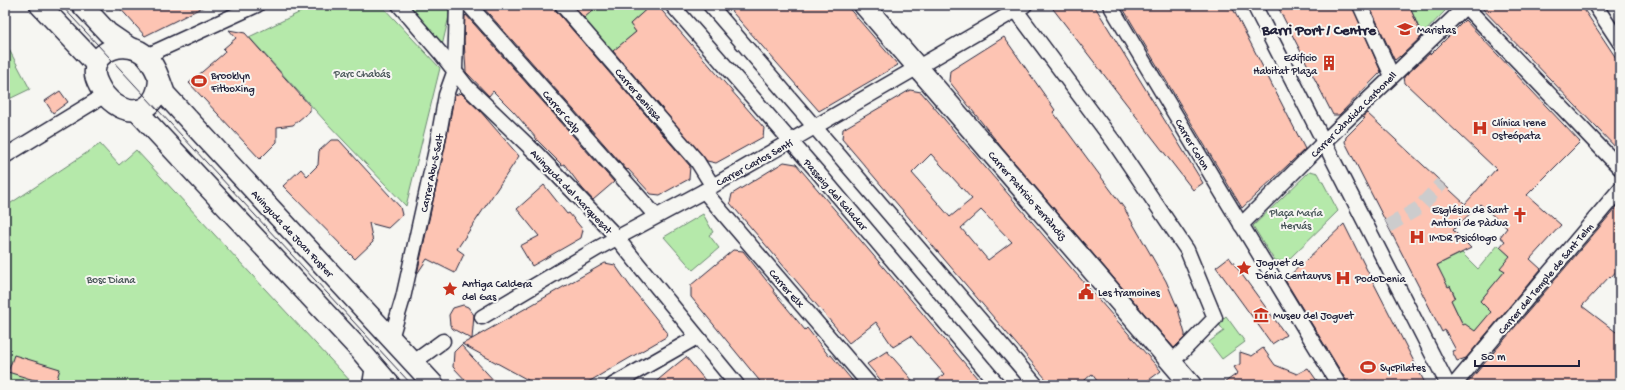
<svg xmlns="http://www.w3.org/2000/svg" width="1625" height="390" font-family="'Gochi Hand',sans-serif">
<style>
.green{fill:#b5e9aa;stroke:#6c8672}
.building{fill:#fdc4b3;stroke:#22223b;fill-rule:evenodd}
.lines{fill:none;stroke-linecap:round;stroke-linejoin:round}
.street-tunnel{stroke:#cccccd;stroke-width:14;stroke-dasharray:14 7;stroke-linecap:butt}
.street-casing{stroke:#22223b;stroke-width:17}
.secondary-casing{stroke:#22223b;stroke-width:23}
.street{stroke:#f6f6f2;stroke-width:14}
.secondary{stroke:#f6f6f2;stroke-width:20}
.tram{stroke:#22223b;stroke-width:1}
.labels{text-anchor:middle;stroke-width:4;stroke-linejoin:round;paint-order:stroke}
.poi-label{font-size:11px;fill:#22223b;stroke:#f6f6f2;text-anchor:start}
.park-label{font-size:11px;fill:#475457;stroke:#f6f6f2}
.street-label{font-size:11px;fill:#22223b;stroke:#f6f6f2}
.district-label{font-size:15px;font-weight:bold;fill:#22223b;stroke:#f6f6f2}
</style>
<rect width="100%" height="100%" fill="#f6f6f2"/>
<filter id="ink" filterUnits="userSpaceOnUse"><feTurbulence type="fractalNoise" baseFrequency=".025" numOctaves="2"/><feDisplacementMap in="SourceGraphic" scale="8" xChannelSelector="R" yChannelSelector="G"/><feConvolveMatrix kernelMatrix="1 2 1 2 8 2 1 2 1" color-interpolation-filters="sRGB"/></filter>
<g filter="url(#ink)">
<g class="green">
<polygon points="315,5 381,5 440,68 406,206 325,121 249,37"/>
<polygon points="409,5 448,5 449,16 442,46"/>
<polygon points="599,5 651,5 630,24 636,32 611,53 582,19"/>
<polygon points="1409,5 1441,5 1445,11 1422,35"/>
<polygon points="5,42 30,89 5,101"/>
<polygon points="100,144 119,165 136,150 354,385 5,385 5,207"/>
<polygon points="1310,171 1318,173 1338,211 1286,262 1274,260 1253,226"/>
<polygon points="703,214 713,232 709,235 719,248 693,270 664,237"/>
<polygon points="1498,245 1511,257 1501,268 1505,271 1480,301 1501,316 1490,314 1475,331 1467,333 1451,300 1455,296 1450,286 1445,289 1437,265 1462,253 1478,269"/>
<polygon points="1226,316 1245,342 1222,359 1209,342 1224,331 1218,323"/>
</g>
<g class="building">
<polygon points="117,5 207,5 145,36"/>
<polygon points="484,5 554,5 556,11 690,166 689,179 660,195 651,194 628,169 627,170 482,6"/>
<polygon points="573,5 599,5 584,18"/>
<polygon points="651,5 657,5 764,128 763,137 716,163 707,161 613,51 636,32 630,24"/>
<polygon points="726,5 846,5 898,65 819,111"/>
<polygon points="1050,5 1094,5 1203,183 1193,190"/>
<polygon points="1121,5 1231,5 1305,149 1242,208"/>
<polygon points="1277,5 1352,5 1381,72 1339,115 1333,115"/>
<polygon points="1369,5 1409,5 1422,36 1400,57 1400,56 1395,60 1394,59"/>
<polygon points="1479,5 1581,5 1620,64 1620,152"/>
<polygon points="466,15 614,182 593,200 582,188 564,164 562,165 536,139 536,138 514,112 493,91 489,96 466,72 464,40 465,16"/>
<path d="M1465,20L1580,142L1527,195L1561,225L1530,259L1541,269L1466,358L1457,361L1452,351L1456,350L1445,330L1442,332L1345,142L1346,137L1365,118L1362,117L1367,113L1465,204L1496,169L1405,83L1404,77L1430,53V55ZM1480,204L1507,228L1500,237L1505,241L1500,247L1510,256L1500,268L1505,271L1480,301L1491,312L1475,331L1465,324L1463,325L1451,300L1455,297L1450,286L1448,287L1437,265L1471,248L1453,230Z"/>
<polygon points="229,30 245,33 310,106 310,111 293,125 277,127 277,142 260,159 189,83 223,54 225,51 223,49 236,38"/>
<polygon points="1004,37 1055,110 1053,112 1124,208 1166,281 1178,309 1185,334 1185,337 1174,348 1002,148 949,81 950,71"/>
<path d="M910,90L921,92L1073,270L1161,371L1142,385H1100L1092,374L1079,385H1051L842,139L843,129ZM931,154L972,199L950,217L912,173ZM981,210L1012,242L988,260L961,228Z"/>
<polygon points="60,91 68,102 53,113 45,101"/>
<polygon points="461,93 480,111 519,156 457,249 464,254 455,273 427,259 417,274 445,147 454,97 455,95"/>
<polygon points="331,140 339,140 400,207 402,215 388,228 369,223 373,242 355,259 283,186 301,169 307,176 318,165 319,151"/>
<polygon points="784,162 796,164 978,379 971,385 932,385 944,374 911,336 893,347 876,322 849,343 730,203 732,194"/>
<polygon points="544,185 567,214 569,213 583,230 581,238 532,266 520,246 539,236 517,209"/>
<polygon points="1620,203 1620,267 1611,277 1610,276 1582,306 1620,335 1620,385 1466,385"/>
<polygon points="1344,224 1370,276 1426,385 1369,385 1366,380 1358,385 1349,385 1285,280"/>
<polygon points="733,250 743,251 774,290 773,291 805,330 807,328 829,356 831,355 856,385 763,385 691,297 691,285"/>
<polygon points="1229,257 1286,335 1272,344 1216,267"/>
<polygon points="605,263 615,265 630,286 667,332 666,337 583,385 532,385 528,380 462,344 472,339 453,329 450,325 449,315 453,308 463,305 468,307 474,315 472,339"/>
<polygon points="461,345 498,385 470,385 453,367 454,352"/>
<polygon points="1263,348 1275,365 1297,374 1308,368 1320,385 1221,385 1238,373 1234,367 1240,364 1240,352 1252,356"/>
<polygon points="887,351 908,375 916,385 885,385 867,364"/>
<polygon points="14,355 60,369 55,385 50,385 8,372"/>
<polygon points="686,357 709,385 652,385 677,364"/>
</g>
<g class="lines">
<polyline class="street-tunnel" points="1388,226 1419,208 1442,183"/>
<defs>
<g id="street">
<polyline points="399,5 442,55 467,87 537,154 611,231 737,385"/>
<polyline points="469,5 656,216"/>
<polyline points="562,5 697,161 712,185"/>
<polyline points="672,5 822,177 998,385"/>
<polyline points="710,5 1036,385"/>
<polyline points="1012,5 1114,142 1187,250 1215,318 1175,359"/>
<polyline points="1110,5 1222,193 1339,385"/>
<polyline points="1254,5 1448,385"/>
<polyline points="1360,5 1392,76"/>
<polyline points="1595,5 1620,43"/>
<polyline points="1465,6 1620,168"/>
<polyline points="146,56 257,5"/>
<polyline points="5,156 105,95"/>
<polyline points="704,191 870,385"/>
<polyline points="1241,225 1330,136 1467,5"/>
<polyline points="482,317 598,248 704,191 1025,5"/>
<polyline points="391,338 403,298 437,145 446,95 455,70 457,5"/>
<polyline points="414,362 443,341"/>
<polyline points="370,385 373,365"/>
<polyline points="613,385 697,337"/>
<polyline points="1454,385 1620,189"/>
</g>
<g id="secondary">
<polyline points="40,5 96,64"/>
<polyline points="82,5 108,33 127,46"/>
<polyline points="864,5 1191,385"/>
<path d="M159,78C158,116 123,121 102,91C99,86 96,81 95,75C92,48 129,39 146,56C156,66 160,81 165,94L434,385"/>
<polyline points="136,110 359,349 390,385"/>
</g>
</defs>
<use href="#street" class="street-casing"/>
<use href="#secondary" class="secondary-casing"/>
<use href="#street" class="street"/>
<use href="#secondary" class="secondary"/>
<polyline class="tram" points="61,5 412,385"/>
</g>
</g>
<defs>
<symbol id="school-bare" viewBox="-9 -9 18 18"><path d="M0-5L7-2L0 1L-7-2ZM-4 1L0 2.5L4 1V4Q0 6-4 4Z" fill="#c8321e" stroke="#f6f6f2" stroke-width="2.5" paint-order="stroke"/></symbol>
<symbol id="building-bare" viewBox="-9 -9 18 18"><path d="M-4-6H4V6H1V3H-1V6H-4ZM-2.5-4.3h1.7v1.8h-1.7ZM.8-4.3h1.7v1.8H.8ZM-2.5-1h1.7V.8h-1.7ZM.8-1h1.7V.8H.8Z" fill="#c8321e" stroke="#f6f6f2" stroke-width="2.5" paint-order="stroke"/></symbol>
<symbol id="stadium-bare" viewBox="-9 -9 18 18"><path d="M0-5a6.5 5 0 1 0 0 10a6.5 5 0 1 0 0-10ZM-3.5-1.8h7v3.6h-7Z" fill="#c8321e" stroke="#f6f6f2" stroke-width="2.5" paint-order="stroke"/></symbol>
<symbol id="hospital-bare" viewBox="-9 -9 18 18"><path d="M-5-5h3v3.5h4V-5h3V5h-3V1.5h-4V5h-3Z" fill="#c8321e" stroke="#f6f6f2" stroke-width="2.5" paint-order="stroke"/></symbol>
<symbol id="church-bare" viewBox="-9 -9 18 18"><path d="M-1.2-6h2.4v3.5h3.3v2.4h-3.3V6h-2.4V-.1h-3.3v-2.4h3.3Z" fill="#c8321e" stroke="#f6f6f2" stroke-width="2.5" paint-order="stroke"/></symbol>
<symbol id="sight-bare" viewBox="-9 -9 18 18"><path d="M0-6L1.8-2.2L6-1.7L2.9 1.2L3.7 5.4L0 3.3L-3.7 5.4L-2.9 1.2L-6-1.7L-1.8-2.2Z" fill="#c8321e" stroke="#f6f6f2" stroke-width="2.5" paint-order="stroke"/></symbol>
<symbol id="civic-bare" viewBox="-9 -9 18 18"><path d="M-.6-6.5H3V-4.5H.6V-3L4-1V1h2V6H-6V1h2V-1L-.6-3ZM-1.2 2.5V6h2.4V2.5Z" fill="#c8321e" stroke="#f6f6f2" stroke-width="2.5" paint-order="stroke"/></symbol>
<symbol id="museum-bare" viewBox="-9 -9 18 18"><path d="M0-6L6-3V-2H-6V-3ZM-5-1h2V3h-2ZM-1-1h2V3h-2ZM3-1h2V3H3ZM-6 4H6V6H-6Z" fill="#c8321e" stroke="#f6f6f2" stroke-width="2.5" paint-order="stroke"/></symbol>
</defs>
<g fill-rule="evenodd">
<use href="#school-bare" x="1394" y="18" width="22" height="22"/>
<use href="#building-bare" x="1318" y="52" width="22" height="22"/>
<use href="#stadium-bare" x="188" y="70" width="22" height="22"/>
<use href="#hospital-bare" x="1469" y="117" width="22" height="22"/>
<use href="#church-bare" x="1509" y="204" width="22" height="22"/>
<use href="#hospital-bare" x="1406" y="226" width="22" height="22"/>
<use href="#sight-bare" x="1233" y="257" width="22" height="22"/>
<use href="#hospital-bare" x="1332" y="267" width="22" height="22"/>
<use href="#sight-bare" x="439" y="278" width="22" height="22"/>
<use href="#civic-bare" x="1075" y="281" width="22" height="22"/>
<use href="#museum-bare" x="1250" y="304" width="22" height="22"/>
<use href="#stadium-bare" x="1357" y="356" width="22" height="22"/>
</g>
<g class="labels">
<g class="poi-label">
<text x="1417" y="33">Maristas</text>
<text x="1317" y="61" text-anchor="end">Edificio<tspan x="1317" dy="13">Habitat Plaza</tspan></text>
<text x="211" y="79">Brooklyn<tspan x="211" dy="13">Fitboxing</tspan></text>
<text x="1492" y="126">Clínica Irene<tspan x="1492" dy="13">Osteópata</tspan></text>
<text x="1508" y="213" text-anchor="end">Església de Sant<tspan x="1508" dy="13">Antoni de Pàdua</tspan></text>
<text x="1429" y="241">IMDR Psicólogo</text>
<text x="1256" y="266">Joguet de<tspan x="1256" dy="13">Dénia Centaurus</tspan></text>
<text x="1355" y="282">PodoDenia</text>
<text x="462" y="287">Antiga Caldera<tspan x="462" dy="13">del Gas</tspan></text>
<text x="1098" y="296">Les tramoines</text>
<text x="1273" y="319">Museu del Joguet</text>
<text x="1380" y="371">SycPilates</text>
</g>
<g class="park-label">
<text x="362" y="77">Parc Chabás</text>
<text x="1296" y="216">Plaça María<tspan x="1296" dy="13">Hervás</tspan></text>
<text x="111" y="283">Bosc Diana</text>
</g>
<g class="street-label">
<text transform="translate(639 94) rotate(49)" y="4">Carrer Benissa</text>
<text transform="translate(562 111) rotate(49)" y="4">Carrer Calp</text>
<text transform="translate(1353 114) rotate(-45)" y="4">Carrer Càndida Carbonell</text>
<text transform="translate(1193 144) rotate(59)" y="4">Carrer Colon</text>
<text transform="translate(754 162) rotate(-29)" y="4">Carrer Carlos Sentí</text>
<text transform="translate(431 173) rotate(-78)" y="4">Carrer Abu-S-Salt</text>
<text transform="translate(572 191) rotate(46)" y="4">Avinguda del Marquesat</text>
<text transform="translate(836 194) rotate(49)" y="4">Passeig del Saladar</text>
<text transform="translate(1028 195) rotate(49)" y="4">Carrer Patricio Ferràndiz</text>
<text transform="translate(293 233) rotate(47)" y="4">Avinguda de Joan Fuster</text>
<text transform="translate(1545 278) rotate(-50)" y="4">Carrer del Temple de Sant Telm</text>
<text transform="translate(787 288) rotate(49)" y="4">Carrer Elx</text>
</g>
<g class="district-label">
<text x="1319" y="34">Barri Port / Centre</text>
</g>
</g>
<rect width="1625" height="390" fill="none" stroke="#f6f6f2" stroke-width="20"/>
<rect x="10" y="10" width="1605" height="370" fill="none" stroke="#22223b" stroke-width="1.5" filter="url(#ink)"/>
<path d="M1475 360v6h104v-6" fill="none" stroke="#22223b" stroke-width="2"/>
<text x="1481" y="360" font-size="12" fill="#22223b" stroke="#f6f6f2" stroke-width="3" paint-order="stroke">50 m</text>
</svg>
